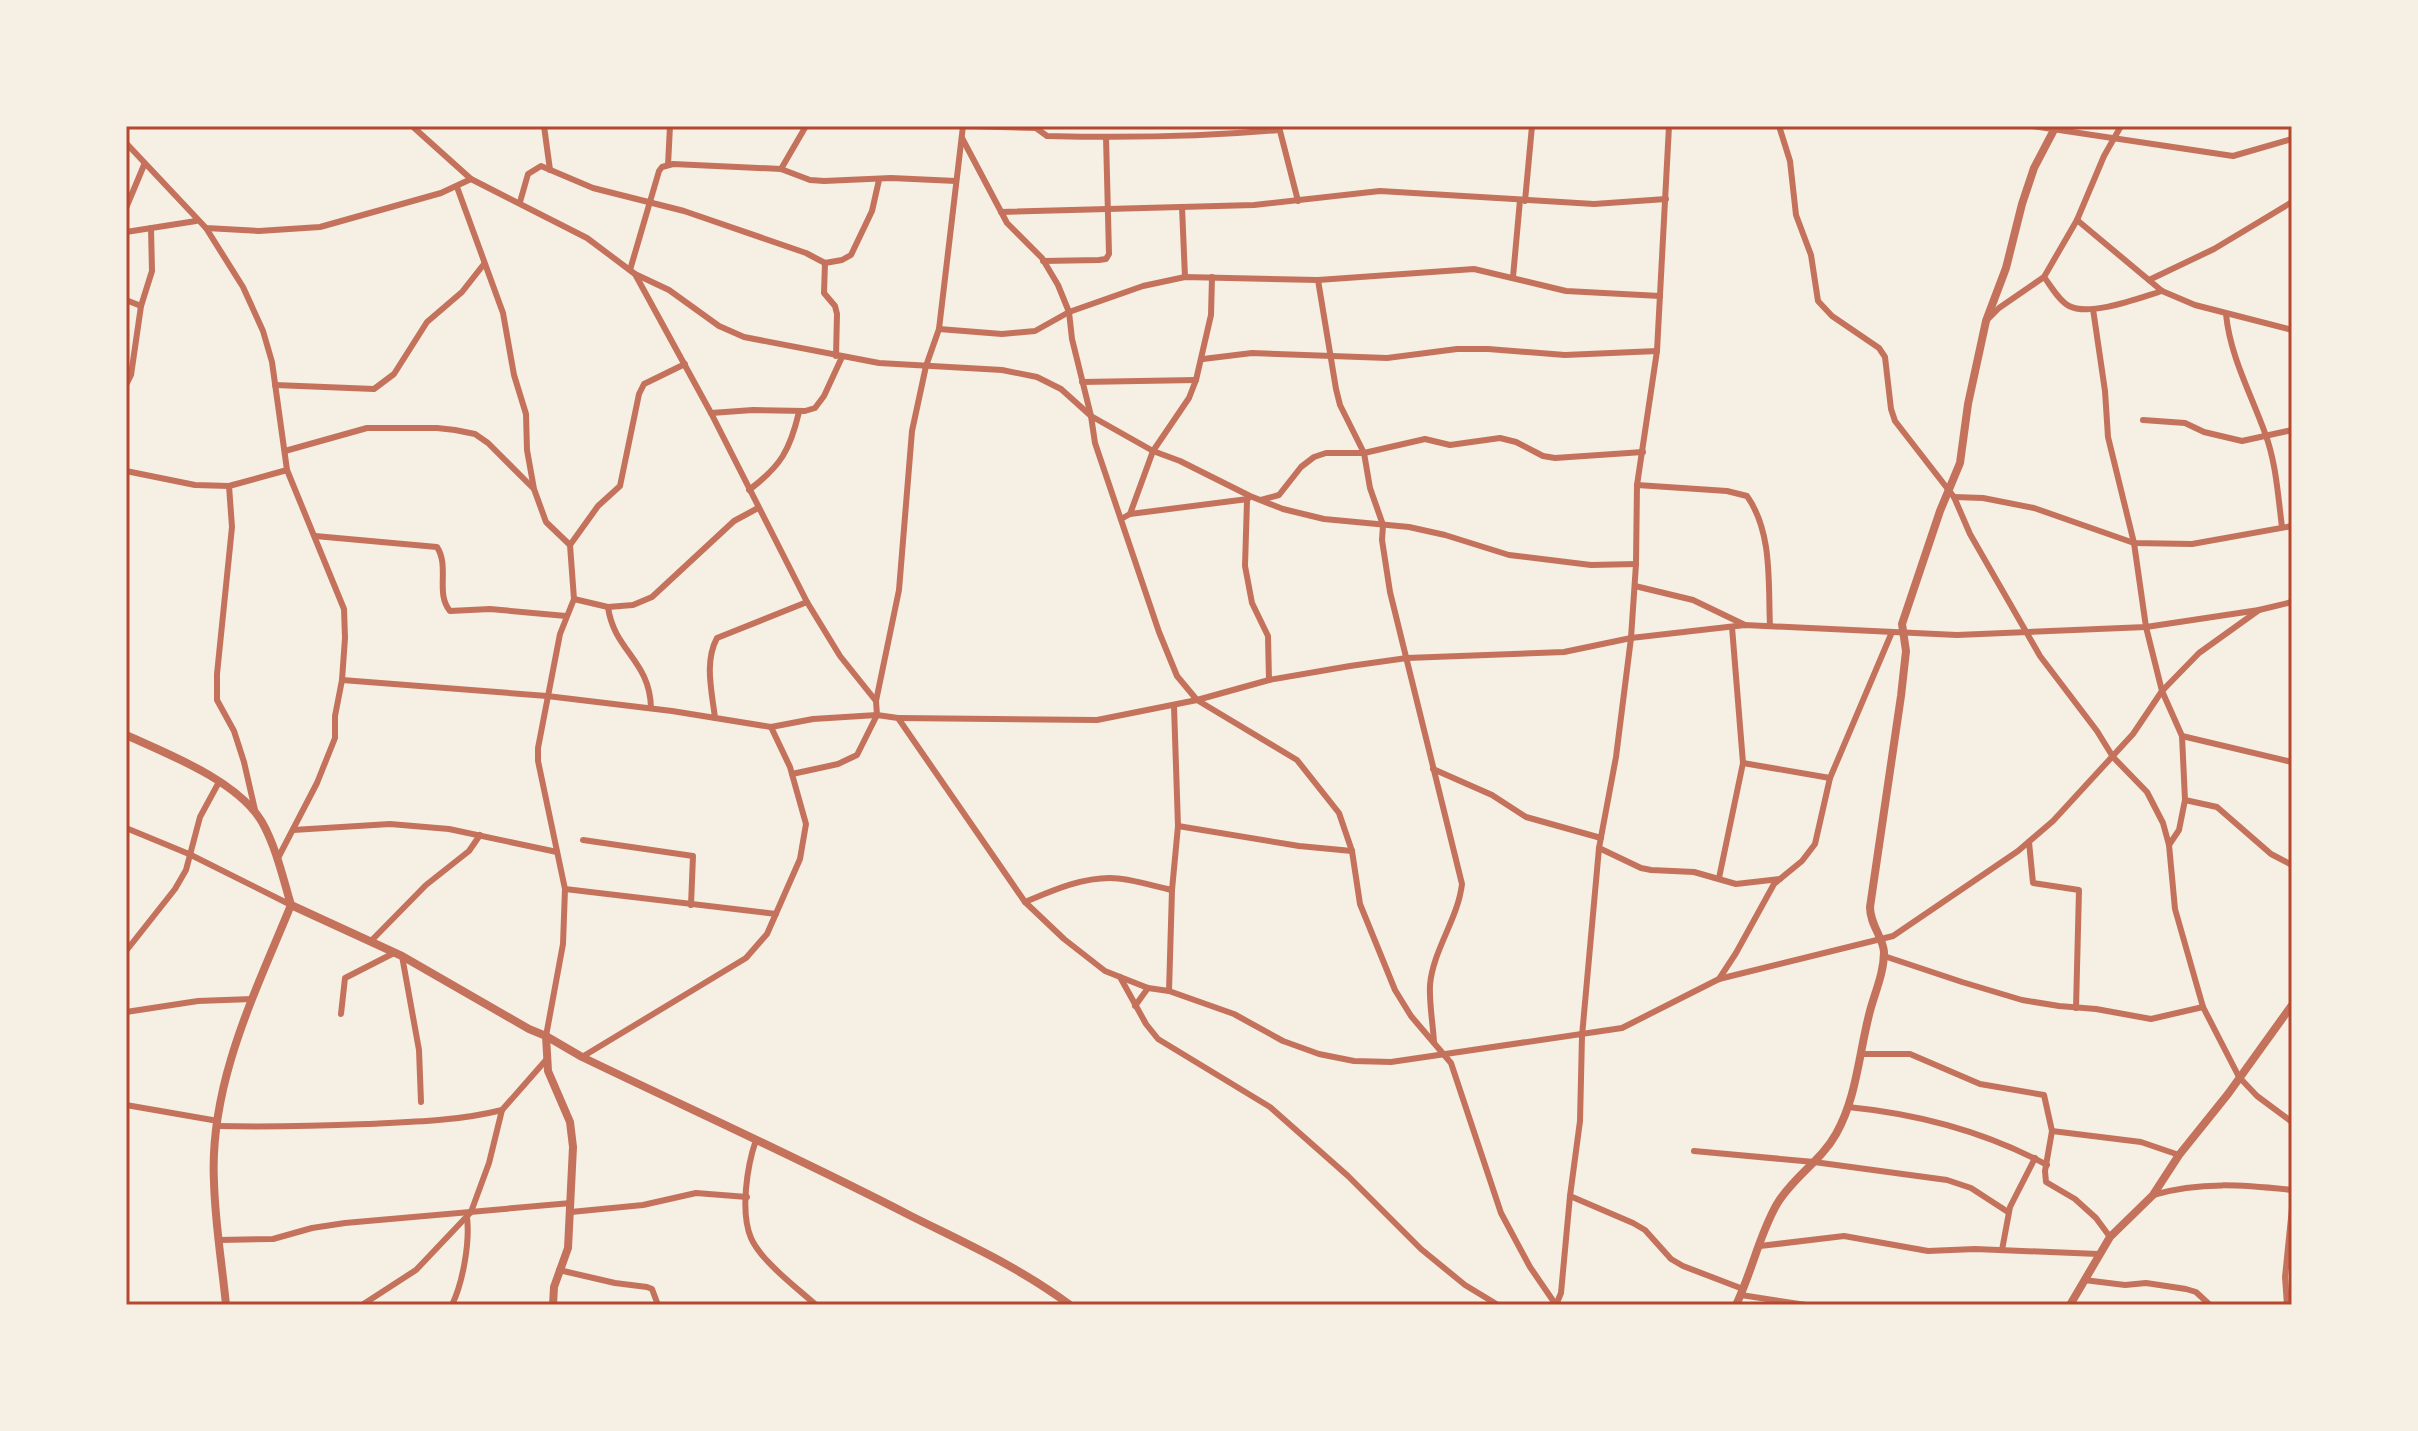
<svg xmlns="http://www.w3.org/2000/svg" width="2418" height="1431" font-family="Cabin,sans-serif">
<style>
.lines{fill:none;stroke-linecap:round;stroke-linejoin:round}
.minor{stroke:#c5725c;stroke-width:6}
.tertiary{stroke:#c5725c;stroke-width:8}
.neatline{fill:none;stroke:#b5482f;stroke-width:3}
</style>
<rect width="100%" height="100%" fill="#f6efe4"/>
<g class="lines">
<g class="minor">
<polyline points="412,126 471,179 587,238 635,274 711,413 807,602 840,656 876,701 877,715 898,718 1025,902 1064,939 1105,971 1148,988 1169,991 1234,1014 1283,1041 1319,1054 1354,1061 1391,1062 1622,1028 1719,979 1893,936 2018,851 2053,821 2133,734 2162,691 2199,653 2259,610"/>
<polyline points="544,126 550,170"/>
<polyline points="1779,126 1790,161 1796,215 1811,255 1818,301 1832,316 1879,348 1885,357 1891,409 1895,421 1954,497 1970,534 2040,656 2097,731 2113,757 2147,792 2163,823 2169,845 2175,909 2203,1007 2239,1077 2257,1096 2292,1122"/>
<polyline points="2032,126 2233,156 2292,139"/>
<polyline points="1279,127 1298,201"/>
<polyline points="962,138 1007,223 1042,258 1058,285 1069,312 1072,339 1091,416 1095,443 1159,632 1177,676 1197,700 1297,760 1339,813 1352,851 1360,904 1395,990 1411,1016 1451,1063 1501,1213 1530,1267 1556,1305"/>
<polyline points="126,143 206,228 259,231 320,227 441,193 471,179"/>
<polyline points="668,165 670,126"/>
<polyline points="781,169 806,126"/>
<polyline points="457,187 503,313 514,375 526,414 527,450 534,489 546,522 570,545 574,599 560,634 538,748 538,761 565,889 563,944 546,1036"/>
<polyline points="1525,201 1532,126"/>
<polyline points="520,202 528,174 541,166 593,188 684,211 806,253 825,263 842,260 851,255 872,211 879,180"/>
<polyline points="1182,207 1185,277"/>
<polyline points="126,208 144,165"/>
<polyline points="1001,212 1254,205 1380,191 1594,204 1666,199"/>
<polyline points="2077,220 2162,291 2195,305 2292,330"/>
<polyline points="206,228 243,287 263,331 272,362 287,470 344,609 345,638 342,680 335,716 335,738 317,783 277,860"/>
<polyline points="126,232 196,221"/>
<polyline points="1043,261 1099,260 1106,259 1109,254 1106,137"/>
<polyline points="825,263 824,293 835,306 837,314 836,356"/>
<polyline points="630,270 659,171 662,167 673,164 781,169 810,180 824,181 891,178 956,181"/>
<polyline points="635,274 669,290 719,326 744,337 879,363 1002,370 1037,377 1061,389 1091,416 1153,451 1180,461 1250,496 1283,509 1324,519 1409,527 1445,535 1509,555 1591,565 1636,564"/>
<polyline points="1513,277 1520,200"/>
<path d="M2044,277C2051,286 2059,301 2069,306C2090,317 2139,298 2162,291"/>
<path d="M1318,280L1336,389L1340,405L1364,453L1370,488L1383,525L1382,540L1390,592L1462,884C1458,919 1433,950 1430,985C1429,1003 1433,1024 1434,1042"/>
<polyline points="2149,280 2214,249 2292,202"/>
<polyline points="126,300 141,306"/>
<polyline points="2093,309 2105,391 2108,437 2134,543 2146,627 2162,691 2182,736 2185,800 2179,830 2169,845"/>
<path d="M2226,314C2230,356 2251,394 2265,433C2276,462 2278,496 2282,527"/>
<polyline points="1989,318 1999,308 2044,277 2077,220 2104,156 2121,126"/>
<polyline points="939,329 1002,334 1035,331 1069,312 1143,286 1185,277 1318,280 1474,269 1566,291 1660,296"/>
<polyline points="1203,359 1252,353 1387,358 1457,349 1488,349 1565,355 1657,351"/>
<polyline points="1082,382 1196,380"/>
<polyline points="126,385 131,375 141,306 152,271 151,228"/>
<polyline points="275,385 374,389 394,374 427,322 462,292 484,264"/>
<polyline points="711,413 753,410 805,411 815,408 824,396 842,357"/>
<polyline points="2143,420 2185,423 2204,432 2242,441 2292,430"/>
<polyline points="285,451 367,428 437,428 455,430 475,434 488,443 533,488"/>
<polyline points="126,471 195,485 229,486 287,470"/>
<path d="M1637,485L1727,491L1747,496C1773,533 1768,584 1770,626"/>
<polyline points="229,486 232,527 217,674 217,700 234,731 244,762 255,810"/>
<path d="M749,490C781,466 790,450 799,412"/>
<polyline points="1954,497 1983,498 2034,508 2134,543 2192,544 2292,526"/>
<polyline points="1261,500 1279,495 1301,467 1314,457 1326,453 1364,453 1425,439 1450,445 1500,438 1516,442 1543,456 1555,458 1643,452"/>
<polyline points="1247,501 1245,566 1252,603 1268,636 1269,680"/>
<polyline points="1130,514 1153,451 1189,398 1196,380 1211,315 1212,277"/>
<polyline points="1121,519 1130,514 1248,499"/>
<path d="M315,536L437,547C450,567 435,593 450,611L490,609L566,616"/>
<polyline points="570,545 598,506 620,486 639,394 644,384 685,364"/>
<polyline points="1635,586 1693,600 1745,625"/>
<polyline points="574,599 608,607 633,605 652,597 734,521 758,508"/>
<path d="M608,607C614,651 650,660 651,708"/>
<polyline points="342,680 547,696 672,711 771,727 813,719 877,715"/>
<path d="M876,701L899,590L912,431L926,366L939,329L963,126L1036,128L1047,136C1124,138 1201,137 1279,130"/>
<path d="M715,718C712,692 704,662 717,638L807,602"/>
<polyline points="898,718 1097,720 1197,700 1269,680 1350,666 1407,658 1564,652 1631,638 1745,625 1957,635 2146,627 2259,610 2292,602"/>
<polyline points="2182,736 2292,762"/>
<polyline points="1743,763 1830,778"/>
<polyline points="1433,769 1492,795 1526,817 1601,838"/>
<polyline points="792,774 838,764 857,755 877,715"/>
<polyline points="2185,800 2217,807 2271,854 2292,865"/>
<polyline points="1178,826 1299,846 1352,851"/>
<polyline points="126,828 189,854 291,905"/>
<polyline points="293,830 390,824 449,829 557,852"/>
<polyline points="583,840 693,856 691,905"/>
<polyline points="2029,842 2033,883 2079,890 2076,1008"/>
<polyline points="1599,848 1641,868 1651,870 1694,872 1736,884 1780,879"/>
<polyline points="1719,878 1743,763 1732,627"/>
<polyline points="565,889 776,914"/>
<path d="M1025,902C1052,891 1080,878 1110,878C1130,878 1152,886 1172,890"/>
<polyline points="371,941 426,885 469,851 480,835"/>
<polyline points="126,951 175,889 186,870 200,817 219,782"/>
<polyline points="402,956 419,1050 421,1102"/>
<polyline points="1884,956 1962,982 2022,1000 2059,1006 2096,1009 2151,1019 2203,1007"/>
<polyline points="1120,977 1146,1024 1158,1039 1270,1107 1348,1176 1421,1249 1465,1285 1498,1305"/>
<polyline points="1719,979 1736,953 1774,884 1802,861 1815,844 1830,778 1892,632"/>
<polyline points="1169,991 1172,890 1178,826 1174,706"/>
<polyline points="1135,1006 1148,988"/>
<polyline points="126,1012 198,1001 252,999"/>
<polyline points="341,1014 345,978 394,953"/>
<polyline points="1861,1054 1910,1054 1980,1084 2044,1095 2052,1131 2045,1171 2046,1182 2075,1199 2096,1218 2110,1237"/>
<polyline points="582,1057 746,958 767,934 800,859 806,824 790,767 771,727"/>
<polyline points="126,1105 218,1121"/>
<path d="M1848,1107C1919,1114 1984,1131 2047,1165"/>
<path d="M217,1126C267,1127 317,1126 367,1124C413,1122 458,1121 502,1110"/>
<polyline points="2052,1131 2141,1142 2179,1155"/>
<path d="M756,1140C747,1166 740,1212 751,1238C761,1261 797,1288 816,1305"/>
<polyline points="1694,1151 1814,1162 1947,1180 1971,1188 2008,1212"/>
<path d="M2153,1195C2200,1181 2244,1185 2292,1190"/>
<polyline points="1570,1196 1633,1223 1645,1230 1671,1259 1683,1266 1743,1289"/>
<polyline points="571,1212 643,1205 696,1193 747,1197"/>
<polyline points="220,1240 273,1239 312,1228 345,1223 571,1203"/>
<polyline points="1760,1246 1844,1236 1928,1251 1975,1249 2098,1254"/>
<polyline points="2002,1250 2010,1207 2035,1158"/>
<polyline points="559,1270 615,1283 647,1287 652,1289 658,1305"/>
<polyline points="2084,1280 2125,1285 2146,1283 2186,1289 2196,1292 2210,1305"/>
<polyline points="1741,1295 1806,1305"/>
<polyline points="362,1305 416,1270 471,1212 489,1163 502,1110 546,1060"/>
<path d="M452,1305C463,1282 470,1242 467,1217"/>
<polyline points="1556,1305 1561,1293 1570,1196 1580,1121 1582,1036 1599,848 1616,757 1631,638 1636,564 1637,485 1657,351 1669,126"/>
<polyline points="2287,1305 2285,1277 2292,1208"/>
</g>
<g class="tertiary">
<path d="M126,735C168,754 238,781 262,822C276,847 283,878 291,905C255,993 209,1084 214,1182C215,1223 222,1264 226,1305"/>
<path d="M291,905L402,956L529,1029L546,1036L582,1057C692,1110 803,1160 911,1216C967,1244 1019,1267 1070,1305"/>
<polyline points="546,1036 548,1071 570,1122 573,1147 568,1248 554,1287 553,1305"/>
<path d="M1736,1305C1752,1272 1759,1235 1777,1204C1793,1177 1821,1161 1836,1134C1857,1097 1859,1052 1870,1011C1875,992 1884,973 1884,952C1883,937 1870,925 1870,907L1901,696L1906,651L1902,624L1940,511L1960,463L1968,404L1986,321L2006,268L2022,204L2034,168L2056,126"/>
<polyline points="2070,1305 2110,1237 2153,1195 2179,1155 2228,1094 2292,1005"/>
</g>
</g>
<rect width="2418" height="1431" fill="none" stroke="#f6efe4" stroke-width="256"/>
<rect x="128" y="128" width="2162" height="1175" class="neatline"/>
</svg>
